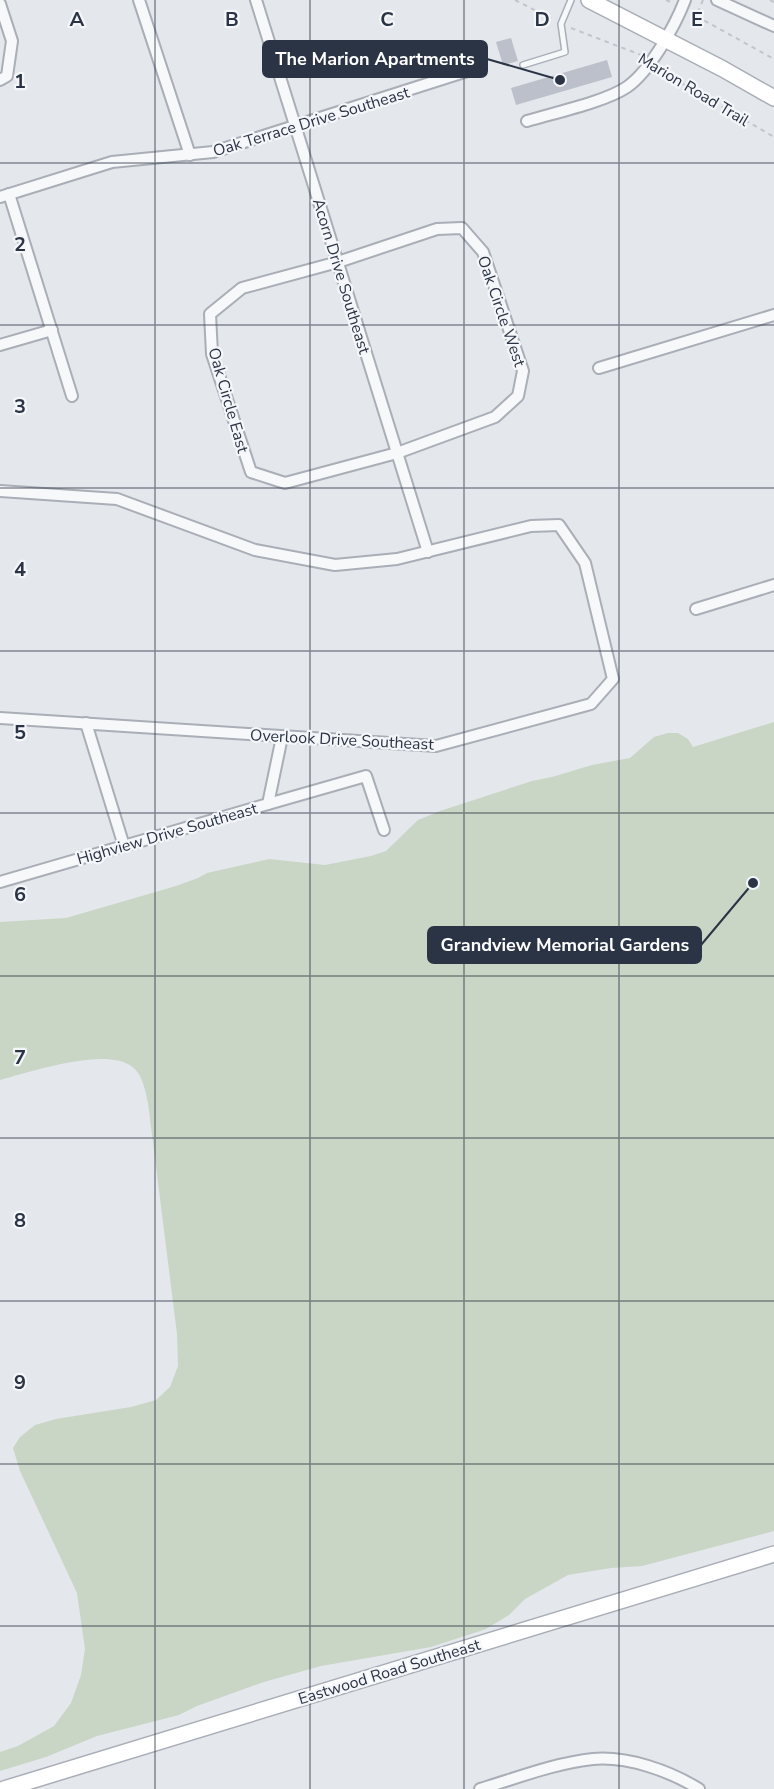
<svg xmlns="http://www.w3.org/2000/svg" width="774" height="1789" font-family="'Nunito Sans',sans-serif">
<style>
.green{fill:#c9d6c5}
.building{fill:#bbc0ca}
.lines{fill:none;stroke-linecap:round;stroke-linejoin:round}
.lane-casing{stroke:#a9aeb7;stroke-width:8}
.street-casing{stroke:#a9aeb7;stroke-width:14}
.secondary-casing{stroke:#a9aeb7;stroke-width:18}
.path{stroke:#c2c5cb;stroke-width:2;stroke-dasharray:4.5 4.5;stroke-linecap:butt}
.lane{stroke:#f7f8fa;stroke-width:5}
.street{stroke:#f7f8fa;stroke-width:10}
.secondary{stroke:#fff;stroke-width:15}
.grid{fill:none;stroke:#2b3445;stroke-width:1.5;stroke-opacity:0.55}
.labels{text-anchor:middle;stroke-width:4.5;stroke-linejoin:round;paint-order:stroke}
.street-label{font-size:16px;fill:#2b3445;stroke:#f4f6f9}
.grid-label{font-size:20px;text-anchor:middle;font-weight:bold;fill:#2b3445;stroke:#f4f6f9;stroke-width:4.5;stroke-linejoin:round;paint-order:stroke}
.leader{fill:none;stroke:#2b3445;stroke-width:2}
.callout-dot{fill:#2b3445;stroke:#f4f6f9;stroke-width:2}
.callout{fill:#2b3445;stroke:#2b3445;stroke-width:2}
.callout-label{font-size:18px;text-anchor:middle;font-weight:bold;fill:#fff}
</style>
<rect width="100%" height="100%" fill="#e4e7ec"/>
<path class="green" d="M774,722V1531L642,1566L611,1568L568,1575L525,1599L509,1615L486,1629L431,1647L321,1666L264,1682L197,1706L179,1715L97,1736L46,1757L0,1771V1752L18,1746L54,1726L71,1703L81,1675L85,1649L77,1593L20,1471L13,1448L20,1437L35,1425L56,1419L131,1407L156,1400L170,1387L178,1366L177,1334L148,1103C145,1090 143,1074 131,1066C105,1047 30,1072 0,1080V922L66,918L176,886L198,878L207,873L269,859L325,865L371,856L386,851L418,820L440,811L532,781L552,777L592,765L630,758L654,737L668,733H678L688,739L693,747Z"/>
<g class="building">
<polygon points="511,38 518,61 503,65 496,42"/>
<polygon points="607,60 612,77 516,105 511,88"/>
</g>
<g class="lines">
<defs>
<polyline id="lane" points="523,65 565,52 561,24 571,0"/>
<g id="street">
<polyline points="139,0 190,155"/>
<polyline points="256,0 428,552"/>
<polyline points="717,0 774,26"/>
<polyline points="0,4 12,41 7,76 0,80"/>
<path d="M527,121C553,113 605,102 627,87C650,71 675,26 685,0"/>
<polyline points="9,194 72,396"/>
<polyline points="0,197 112,162 213,152 480,67"/>
<polygon points="462,228 483,252 523,371 518,396 495,417 397,453 285,483 251,472 212,354 210,314 242,288 338,262 437,229"/>
<polyline points="0,345 52,330"/>
<polyline points="599,368 774,315"/>
<polyline points="0,491 117,499 255,550 335,565 397,559 531,526 559,525 585,563 613,679 591,704 436,746 0,718"/>
<polyline points="696,609 774,585"/>
<polyline points="86,723 124,846"/>
<polyline points="268,804 366,776 384,830"/>
<polyline points="0,882 268,804 282,737"/>
<path d="M480,1789C517,1778 555,1763 593,1759C628,1756 670,1771 699,1789"/>
</g>
<g id="secondary">
<polyline points="589,0 723,69 774,98"/>
<polyline points="4,1789 774,1554"/>
</g>
</defs>
<use href="#lane" class="lane-casing"/>
<use href="#street" class="street-casing"/>
<use href="#secondary" class="secondary-casing"/>
<g class="path">
<polyline points="515,0 552,19"/>
<polyline points="666,0 673,3"/>
<polyline points="703,0 696,16 774,59"/>
<polyline points="770,0 774,2"/>
<polyline points="571,28 641,55"/>
<polyline points="662,67 676,80 774,137"/>
</g>
<use href="#lane" class="lane"/>
<use href="#street" class="street"/>
<use href="#secondary" class="secondary"/>
</g>
<path class="grid" d="M155,0V1789M310,0V1789M464,0V1789M619,0V1789M0,163H774M0,325H774M0,488H774M0,651H774M0,813H774M0,976H774M0,1138H774M0,1301H774M0,1464H774M0,1626H774"/>
<g class="labels">
<g class="street-label">
<text transform="translate(694 89) rotate(31)" y="6">Marion Road Trail</text>
<text transform="translate(311 121) rotate(-17)" y="6">Oak Terrace Drive Southeast</text>
<text transform="translate(342 276) rotate(73)" y="6">Acorn Drive Southeast</text>
<text transform="translate(502 311) rotate(71)" y="6">Oak Circle West</text>
<text transform="translate(229 400) rotate(74)" y="6">Oak Circle East</text>
<text transform="translate(342 739) rotate(3)" y="6">Overlook Drive Southeast</text>
<text transform="translate(167 833) rotate(-16)" y="6">Highview Drive Southeast</text>
<text transform="translate(389 1671) rotate(-17)" y="6">Eastwood Road Southeast</text>
</g>
</g>
<g class="grid-label">
<text x="77" y="26">A</text>
<text x="232" y="26">B</text>
<text x="387" y="26">C</text>
<text x="542" y="26">D</text>
<text x="697" y="26">E</text>
<text x="20" y="88">1</text>
<text x="20" y="251">2</text>
<text x="20" y="413">3</text>
<text x="20" y="576">4</text>
<text x="20" y="739">5</text>
<text x="20" y="901">6</text>
<text x="20" y="1064">7</text>
<text x="20" y="1227">8</text>
<text x="20" y="1389">9</text>
</g>
<path class="leader" d="M560 80L487 59M753 883L701 945"/>
<g class="callout-dot">
<circle cx="560" cy="80" r="6"/>
<circle cx="753" cy="883" r="6"/>
</g>
<g class="callout">
<rect x="263" y="41" width="224" height="36" rx="6"/>
<rect x="428" y="927" width="273" height="36" rx="6"/>
</g>
<g class="callout-label">
<text x="375" y="65">The Marion Apartments</text>
<text x="565" y="951">Grandview Memorial Gardens</text>
</g>
</svg>
